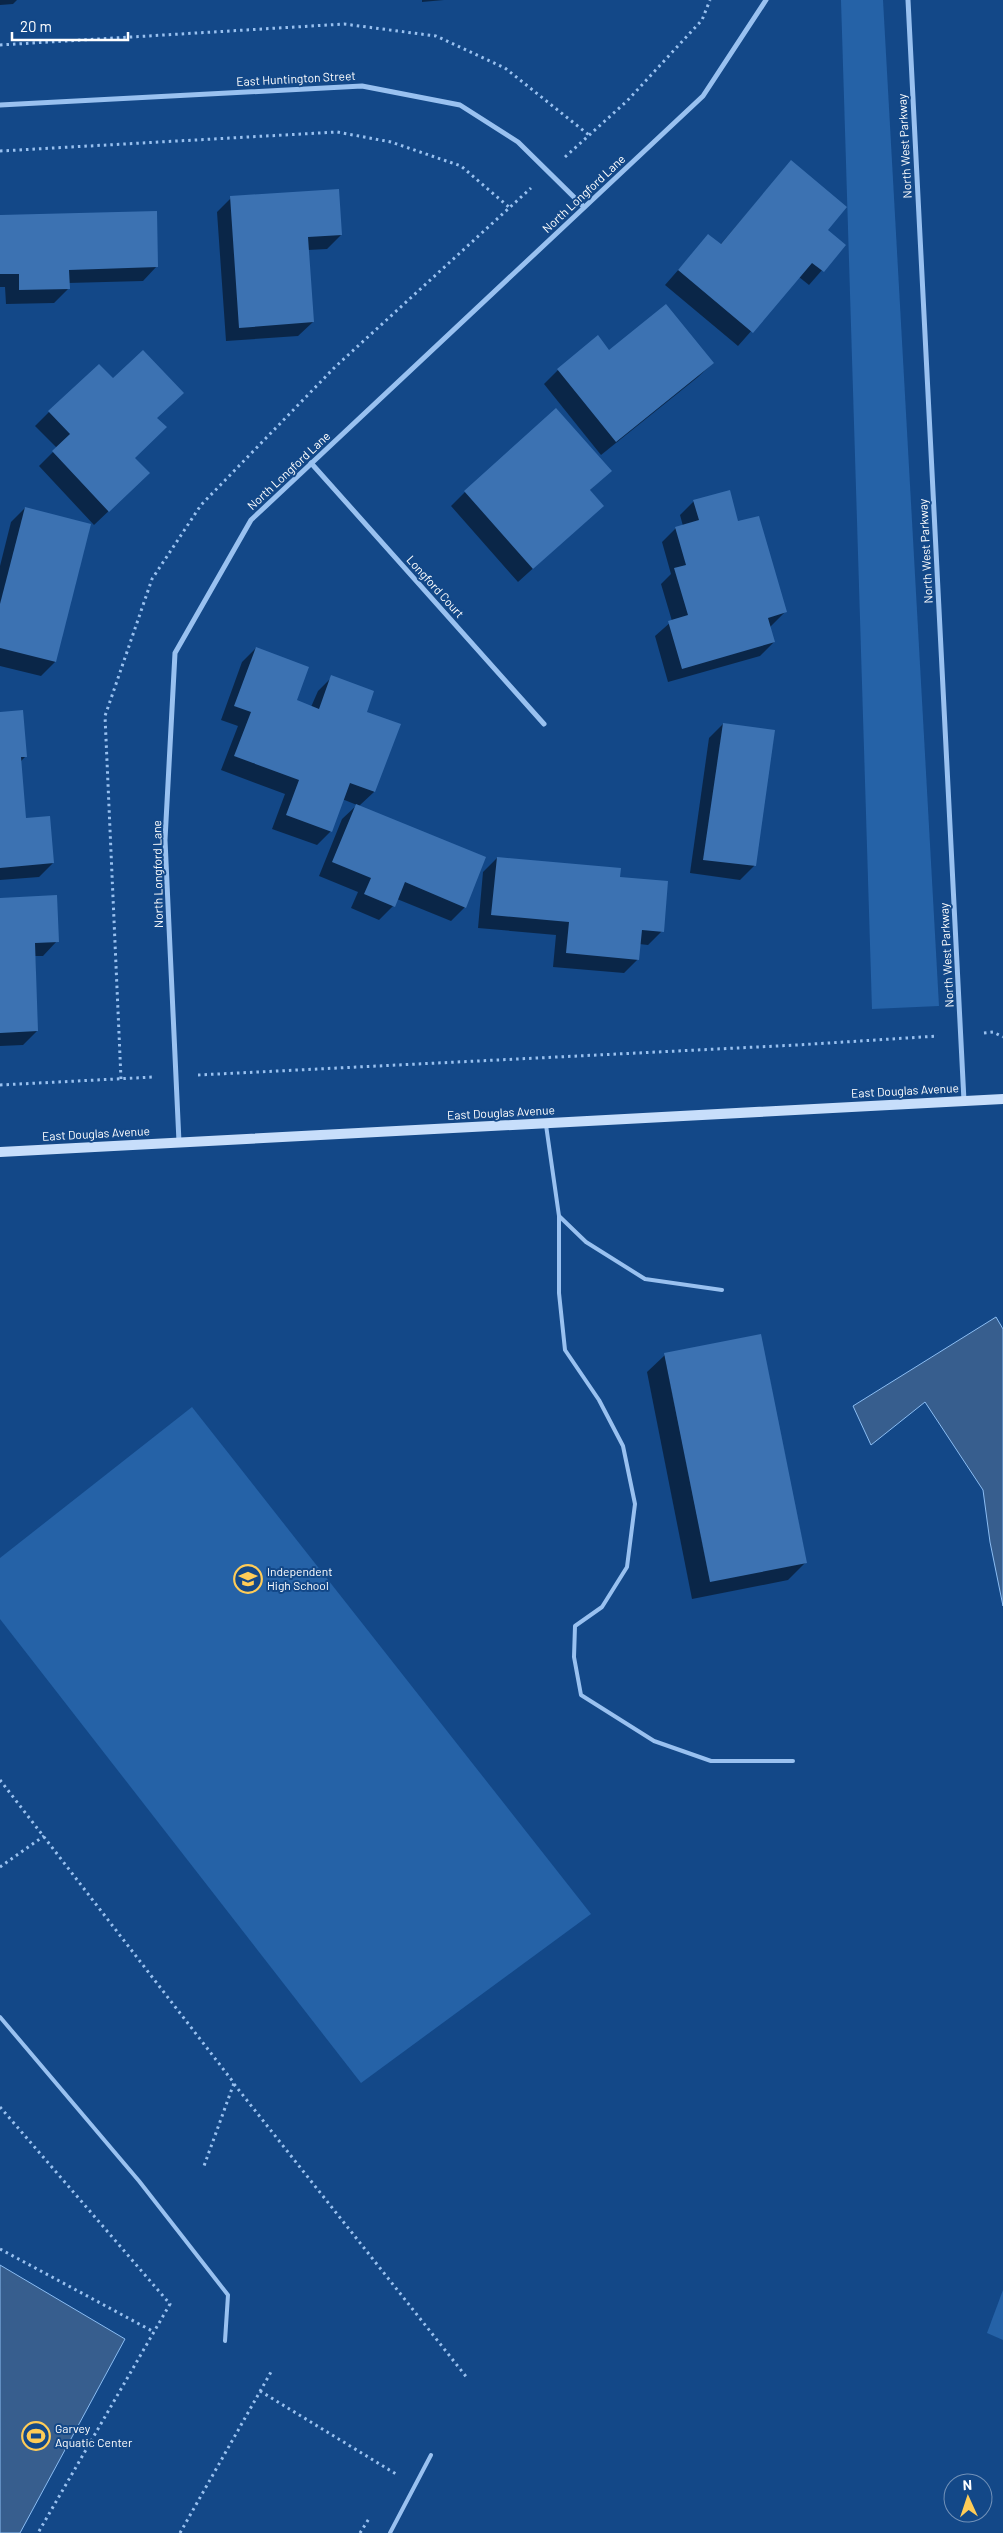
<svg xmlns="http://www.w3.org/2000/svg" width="1003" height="2533" font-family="Barlow,sans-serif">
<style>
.green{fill:#2562a7}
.water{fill:#375e8e;stroke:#8bbdf3}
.shadow{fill:#0007}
.building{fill:#3c72b2}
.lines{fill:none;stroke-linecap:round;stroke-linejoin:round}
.path{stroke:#99c1f0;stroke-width:3;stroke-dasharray:2.5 4;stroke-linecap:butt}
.lane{stroke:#99c1f0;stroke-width:4}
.street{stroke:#99c1f0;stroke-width:5}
.secondary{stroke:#c7defb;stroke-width:10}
.labels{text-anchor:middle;stroke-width:4;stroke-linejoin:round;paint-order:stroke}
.street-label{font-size:12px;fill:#fff;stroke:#134888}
.poi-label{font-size:12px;fill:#fff;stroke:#134888;text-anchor:start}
</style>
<rect width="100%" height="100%" fill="#134888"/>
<g class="green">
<polygon points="841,0 883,0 939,1006 872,1009"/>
<polygon points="192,1407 591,1914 361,2083 0,1619 0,1558"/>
<polygon points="1003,2290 1003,2340 987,2333"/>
</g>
<g class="water">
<polygon points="996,1317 1003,1329 1003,1606 990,1542 983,1490 925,1402 871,1445 853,1406"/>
<polygon points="0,2265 125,2339 20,2533 0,2533"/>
</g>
<g class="shadow">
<polygon points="0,0 17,0 13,4 0,5"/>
<polygon points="422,0 444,0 422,2"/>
<polygon points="791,162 826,230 844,245 809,285 799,277 738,346 665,285 709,235 720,245"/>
<polygon points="231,198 341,235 327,249 308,250 313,322 298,336 226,341 217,212"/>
<polygon points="0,216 157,266 143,281 68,283 68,289 54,303 6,304 5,287 0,287"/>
<polygon points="609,352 713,363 698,377 601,455 544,384 558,370"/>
<polygon points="112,379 156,418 133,458 134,487 94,525 39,466 57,448 35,426 49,412"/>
<polygon points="610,471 589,491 602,506 518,582 451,506 465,492"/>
<polygon points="694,501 738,523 785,612 770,627 774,642 760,656 668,682 655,636 672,621 661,584 671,574 662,542 676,528 683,526 680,515"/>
<polygon points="25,508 55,662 41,676 0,666 0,566 11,522"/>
<polygon points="256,648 295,701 311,707 318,691 332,677 365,712 374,792 359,806 465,907 451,921 397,899 393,906 379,920 351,908 358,892 319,876 342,819 357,805 342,799 331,831 317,845 272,829 285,794 221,770 238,726 221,720 242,662"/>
<polygon points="0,713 26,756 20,762 25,819 53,863 39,877 0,880"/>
<polygon points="723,724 773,732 754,866 740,880 690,873 709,738"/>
<polygon points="497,858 619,879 662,931 648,945 639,944 638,959 624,973 553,967 556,935 478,928 483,872"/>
<polygon points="0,899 57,941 43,956 35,956 37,1031 23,1045 0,1046"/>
<polygon points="665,1355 806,1562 788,1580 692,1599 647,1372"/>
</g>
<g class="building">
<polygon points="791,160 847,207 828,230 846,245 824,272 812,263 753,333 678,270 708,234 721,244"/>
<polygon points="339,189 342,235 308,237 314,322 239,328 230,196"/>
<polygon points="157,211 158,267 69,270 70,289 19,290 19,274 0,274 0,215"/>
<polygon points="666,304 714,363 616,442 557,369 598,335 609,350"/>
<polygon points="143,350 184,393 157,418 167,427 135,458 150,473 109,512 52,451 70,434 48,411 99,364 113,378"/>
<polygon points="556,408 612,471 590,490 604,506 533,569 464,491"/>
<polygon points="730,490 738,521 759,516 787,612 768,618 775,642 682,669 668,621 688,615 674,568 686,565 675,527 699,520 693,500"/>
<polygon points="25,507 91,524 56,662 0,648 0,604"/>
<polygon points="256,647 309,667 297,700 319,709 331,675 374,691 367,712 401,724 375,792 350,783 332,832 286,815 299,780 234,756 251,712 234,706"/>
<polygon points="23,710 27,757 21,757 26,818 50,816 54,863 0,868 0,712"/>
<polygon points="723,723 775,730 756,866 703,860"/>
<polygon points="356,804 486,857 466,908 405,882 395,907 364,894 371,878 332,862"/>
<polygon points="497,857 621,868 620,877 668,881 664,932 642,930 639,960 566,953 569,922 491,915"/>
<polygon points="57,895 59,942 35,943 38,1031 0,1033 0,898"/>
<polygon points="761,1334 807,1563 710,1582 664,1353"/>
</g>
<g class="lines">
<g class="path">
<polyline points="0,45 344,24 436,36 505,68 589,135"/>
<polyline points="0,151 337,132 391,142 461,166 510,208"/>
<polyline points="565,157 627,101 702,20 710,0"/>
<polyline points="984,1033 993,1032 1003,1037"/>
<polyline points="198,1075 797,1045 938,1036"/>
<polyline points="121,1079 105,716 152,579 201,505 335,367 531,188"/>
<polyline points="0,1085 154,1077"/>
<polyline points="0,1780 234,2083 204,2166"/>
<polyline points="0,1867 44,1836"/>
<polyline points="234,2084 468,2379"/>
<polyline points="0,2107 170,2304 38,2533"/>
<polyline points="0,2249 154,2332"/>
<polyline points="260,2391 396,2474"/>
<polyline points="180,2533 271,2372"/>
<polyline points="360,2533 370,2517"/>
</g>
<g class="lane">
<polyline points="546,1125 559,1216 586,1242 645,1279 722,1290"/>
<polyline points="559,1216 559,1293 565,1350 599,1400 623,1446 635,1504 627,1567 602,1607 575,1626 574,1657 581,1695 654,1741 711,1761 793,1761"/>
<polyline points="0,2017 139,2181 228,2295 225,2341"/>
<polyline points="390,2533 431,2455"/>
</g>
<g class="street">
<polyline points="908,0 964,1101"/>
<polyline points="0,105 362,86 460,105 518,142 584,207"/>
<polyline points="311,463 544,724"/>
<polyline points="179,1142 165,840 175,653 251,520 703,96 766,0"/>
</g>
<polyline class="secondary" points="0,1152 1003,1099"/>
</g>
<defs>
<symbol id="school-ring" viewBox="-11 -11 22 22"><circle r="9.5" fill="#134888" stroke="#ffcc57" stroke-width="1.5"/><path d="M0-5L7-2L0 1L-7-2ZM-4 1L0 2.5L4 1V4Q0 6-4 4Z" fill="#ffcc57"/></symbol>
<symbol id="stadium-ring" viewBox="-11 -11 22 22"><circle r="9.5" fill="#134888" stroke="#ffcc57" stroke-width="1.5"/><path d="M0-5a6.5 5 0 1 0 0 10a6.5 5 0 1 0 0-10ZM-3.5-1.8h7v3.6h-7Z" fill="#ffcc57"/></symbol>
</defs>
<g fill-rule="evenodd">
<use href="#school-ring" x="232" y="1563" width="32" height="32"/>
<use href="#stadium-ring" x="20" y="2420" width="32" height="32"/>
</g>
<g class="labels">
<g class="street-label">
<text transform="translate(296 79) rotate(-3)" y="4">East Huntington Street</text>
<text transform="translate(905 146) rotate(-93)" y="4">North West Parkway</text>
<text transform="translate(584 194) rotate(-43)" y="4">North Longford Lane</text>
<text transform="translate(289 471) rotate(-43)" y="4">North Longford Lane</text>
<text transform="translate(926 551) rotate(-93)" y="4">North West Parkway</text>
<text transform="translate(435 587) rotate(48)" y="4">Longford Court</text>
<text transform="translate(158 874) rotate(-91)" y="4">North Longford Lane</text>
<text transform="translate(947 955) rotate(-93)" y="4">North West Parkway</text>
<text transform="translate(905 1091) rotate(-3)" y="4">East Douglas Avenue</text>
<text transform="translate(501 1113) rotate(-3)" y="4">East Douglas Avenue</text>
<text transform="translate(96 1134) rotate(-3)" y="4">East Douglas Avenue</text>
</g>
<g class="poi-label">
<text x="267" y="1576">Independent<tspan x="267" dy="14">High School</tspan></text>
<text x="55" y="2433">Garvey<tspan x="55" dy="14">Aquatic Center</tspan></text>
</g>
</g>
<g transform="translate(968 2498) rotate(357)"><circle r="24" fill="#134888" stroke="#7191b8"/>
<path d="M0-4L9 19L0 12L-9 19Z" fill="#ffcc57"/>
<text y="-8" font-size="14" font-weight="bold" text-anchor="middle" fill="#ffffff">N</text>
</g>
<path d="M12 32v8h116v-8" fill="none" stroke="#ffffff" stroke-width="2.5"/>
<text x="20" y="32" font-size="15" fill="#ffffff" stroke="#134888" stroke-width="4" paint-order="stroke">20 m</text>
</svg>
